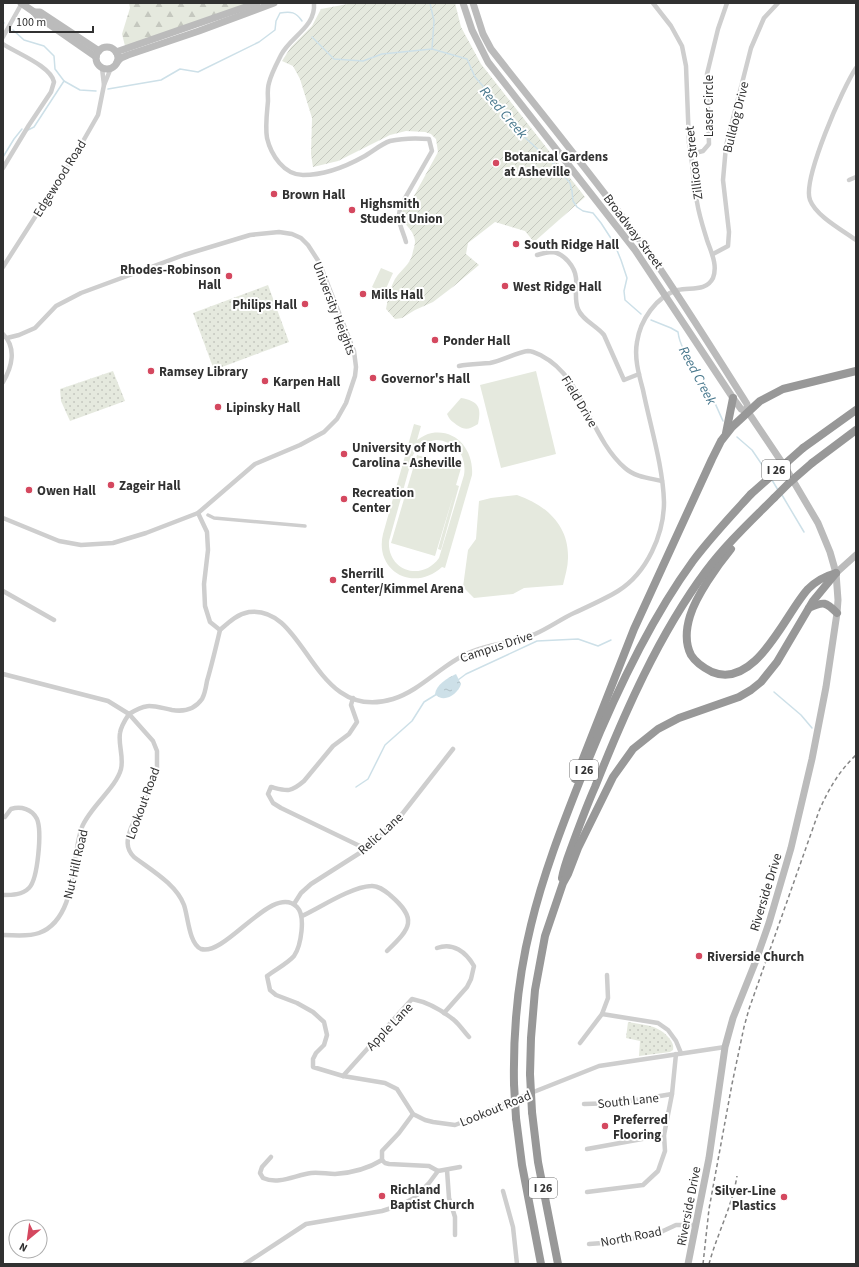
<svg xmlns="http://www.w3.org/2000/svg" width="859" height="1267" font-family="'Source Sans 3',sans-serif">
<style>
.grass{fill:url(#grass-dots)}
.forest{fill:url(#forest-firs)}
.garden{fill:url(#garden-furrows)}
.pitch{fill:#e5e9de;fill-rule:evenodd}
.water{fill:url(#water-ripples)}
.lines{fill:none;stroke-linecap:round;stroke-linejoin:round}
.stream{stroke:#cde0e8;stroke-width:1.5}
.pedestrian{stroke:#cecece;stroke-width:3.5}
.minor{stroke:#cecece;stroke-width:4.5}
.secondary{stroke:#bbb;stroke-width:7}
.motorway{stroke:#989898;stroke-width:8}
.rail{stroke:#868686;stroke-width:1.5;stroke-dasharray:4 3;stroke-linecap:butt}
.motorway-bridge{stroke:#989898;stroke-width:8}
.poi-dot{fill:#d4485f;stroke:#fff;stroke-width:1.5}
.labels{text-anchor:middle;stroke-width:4;stroke-linejoin:round;paint-order:stroke}
.shield{fill:#fff;stroke:#6f6f6f;stroke-width:1}
.shield-label{font-size:12px;font-weight:bold;fill:#313131}
.street-label{font-size:13px;fill:#313131;stroke:#fff}
.poi-label{font-size:13px;font-weight:bold;fill:#313131;stroke:#fff;text-anchor:start}
.water-label{font-size:14px;font-style:italic;fill:#47778c;stroke:#fff}
</style>
<defs>
<pattern id="grass-dots" width="8" height="8" patternUnits="userSpaceOnUse"><rect width="8" height="8" fill="#e5e9de"/><path d="M2 2h.1M6 6h.1" fill="none" stroke="#c5c8bf" stroke-width="1.8" stroke-linecap="round"/></pattern>
<pattern id="forest-firs" width="22" height="20" patternUnits="userSpaceOnUse"><rect width="22" height="20" fill="#e5e9de"/><path d="M5 1l3.5 6h-7zM16 11l3.5 6h-7z" fill="#c5c8bf"/></pattern>
<pattern id="garden-furrows" width="10" height="10" patternUnits="userSpaceOnUse"><rect width="10" height="10" fill="#e5e9de"/><path d="M-1 1l2-2M0 10L10 0M9 11l2-2" fill="none" stroke="#c5c8bf"/></pattern>
<pattern id="water-ripples" width="26" height="14" patternUnits="userSpaceOnUse"><rect width="26" height="14" fill="#cde0e8"/><path d="M2 4q2-2 4 0t4 0M15 11q2-2 4 0t4 0" fill="none" stroke="#b0c1c7"/></pattern>
</defs>
<rect width="100%" height="100%" fill="#fff"/>
<g class="grass">
<polygon points="268,285 289,342 214,370 193,313"/>
<polygon points="113,371 125,401 70,421 61,401 60,389"/>
<path d="M628,1022C644,1025 659,1025 669,1038C672,1042 674,1045 673,1050L670,1052L639,1056L640,1041L626,1038Z"/>
</g>
<polygon class="forest" points="129,3 250,3 125,46 122,34 130,8"/>
<path class="garden" d="M353,3H455L461,27L481,64L585,197L534,242L525,231L495,222L468,243L466,254L479,265L454,286L433,302L415,310L402,318L395,319L386,309C388,299 390,288 395,279C402,268 411,265 413,251C414,248 415,244 415,241C413,223 393,224 406,203L409,205L438,152L436,139L431,134L425,132L406,131L390,135L338,161L313,167L311,154L312,118L300,79L293,66L282,61L291,47L312,26L321,9Z"/>
<g class="pitch">
<polygon points="381,268 393,273 384,293 372,287"/>
<polygon points="536,371 556,454 501,468 480,385"/>
<path d="M461,398C478,401 482,407 478,424C467,431 463,430 453,422C450,420 449,418 447,414Z"/>
<path d="M414,424L421,426L417,440C422,437 426,434 432,433C457,429 474,451 472,475L445,568L442,567C414,593 374,571 383,534ZM436,440C456,441 467,456 464,475L439,558C422,582 387,571 389,541L413,455C419,446 426,442 436,440Z"/>
<polygon points="417,455 461,468 456,485 459,486 441,550 438,549 454,493 435,556 391,543"/>
<path d="M517,495C546,505 569,525 568,558C568,567 565,576 563,585L524,588L513,594L474,598L463,587L468,550L476,539L479,501L491,498Z"/>
</g>
<path class="water" d="M456,674L461,684C458,694 444,704 435,694C436,685 447,678 456,674Z"/>
<g class="lines">
<g class="stream">
<polyline points="430,3 434,21 432,49"/>
<polyline points="3,21 4,23"/>
<polyline points="13,30 24,40 44,46 54,56 55,69 64,81 80,90 96,91"/>
<polyline points="312,37 334,59 363,61 382,54 432,49 467,59 475,77 504,110 520,133 554,164 570,183 572,191 573,201 577,207 583,211 593,213 601,223 614,243 621,260 627,278 624,291 625,300 641,314"/>
<path d="M108,89L161,80L180,69L198,72L259,42L275,30L276,21L280,13C291,11 296,12 302,21"/>
<polyline points="28,130 34,127 64,81"/>
<polyline points="3,157 14,139 22,129"/>
<path d="M651,320L671,328L678,332C680,349 692,362 701,376C710,390 716,406 723,421"/>
<polyline points="737,437 752,450 769,475"/>
<polyline points="772,480 778,490"/>
<polyline points="782,495 804,532"/>
<polyline points="458,680 466,674 537,641 578,639 598,646 611,640"/>
<polyline points="774,692 801,715 812,728"/>
<polyline points="356,787 368,779 385,745 412,721 424,702 437,694"/>
</g>
<polyline class="pedestrian" points="208,515 214,518 305,526"/>
<g class="minor">
<path d="M314,3C316,27 291,36 281,55C277,63 271,74 269,83C267,89 268,96 268,101C267,113 265,126 267,138C271,155 284,175 303,175C324,175 345,167 363,157C372,152 381,144 390,141C403,138 416,138 429,139L432,151L401,205C396,221 402,228 406,242"/>
<polyline points="3,37 22,3"/>
<path d="M3,44C16,53 51,66 54,82L51,92L29,125L3,168"/>
<polyline points="102,68 104,85"/>
<path d="M856,68C843,87 802,180 810,200C816,216 842,230 856,240"/>
<polyline points="691,154 703,151 709,144 707,74 718,29 727,3"/>
<polyline points="849,180 856,177"/>
<polyline points="713,254 728,246 729,232 723,180 726,146 751,48 764,18 778,3"/>
<path d="M537,255C541,254 547,252 552,252C564,253 575,267 576,278C577,287 574,300 578,309C582,320 597,326 604,335L624,380L639,374"/>
<polyline points="3,267 78,150 98,115 104,85 111,68"/>
<path d="M3,334C17,348 12,367 3,382"/>
<path d="M459,366C469,364 480,364 490,363C501,361 518,352 528,351C533,351 538,354 542,356C583,377 590,438 625,468C635,477 649,478 662,481"/>
<path d="M198,513L207,532L208,550L204,584L205,606L210,622L220,630C228,623 237,614 249,612C307,604 312,724 393,699C422,690 444,662 473,651C493,643 516,642 535,634C549,628 561,619 574,613C589,606 605,599 618,591C647,573 664,534 664,502C663,466 650,425 643,390C639,375 634,358 637,342C640,321 656,296 678,290C690,287 706,292 713,278C718,265 711,252 707,240C703,227 699,215 697,202C693,182 693,163 689,143L686,66L682,46L671,26L653,3"/>
<polyline points="3,518 59,541 81,545 113,543 146,533 198,513 255,464 300,445 324,432 337,419 346,403 355,376 356,367 354,351 319,262 308,245 301,238 292,234 279,232 250,235 184,255 81,293 56,306 35,328 19,335 7,338"/>
<polyline points="3,591 54,620"/>
<path d="M3,674L108,701L129,714L153,741L157,751V769L154,778L131,828C127,839 125,848 134,857C151,870 176,884 184,905C188,916 189,944 201,949C226,957 273,882 297,907C306,916 301,946 294,956C287,964 276,969 267,976L270,990L276,995L297,1003L313,1012L324,1022L327,1035L324,1045L316,1053L313,1059V1067L343,1076L385,1083L397,1089L413,1114L425,1120L433,1122L455,1125L476,1117L493,1108L599,1066L725,1047"/>
<path d="M353,698L351,705L357,722L349,734L333,746L304,781C290,793 287,791 271,787L268,794L273,803L281,808L366,849"/>
<path d="M129,714C148,702 152,706 172,710C184,712 195,709 202,699C205,694 206,687 207,681C212,664 216,647 220,630"/>
<path d="M3,895C12,895 22,895 29,888C38,879 42,831 37,819C32,809 21,806 11,809L5,817"/>
<polyline points="294,904 301,893 311,884 366,849 399,818 453,749"/>
<path d="M302,916C321,907 351,887 371,886C378,885 385,891 390,895C418,919 411,928 387,951"/>
<path d="M3,935C15,935 28,937 39,933C67,923 72,885 75,860C77,849 78,838 82,827C90,807 116,788 121,769C124,757 118,745 120,733C121,726 125,720 129,714"/>
<path d="M437,948C453,942 466,952 474,966L471,979L467,987L444,1013"/>
<polyline points="602,1014 658,1023 668,1030 676,1041 681,1053"/>
<polyline points="580,1043 602,1014 608,998 607,975"/>
<path d="M343,1076L412,999C427,1002 443,1011 454,1020C460,1025 464,1032 469,1037"/>
<polyline points="584,1104 618,1103 672,1094"/>
<polyline points="587,1149 664,1135"/>
<path d="M271,1157L262,1167L260,1173L263,1178C279,1185 295,1175 311,1173C319,1172 327,1174 335,1174C351,1173 369,1168 382,1160"/>
<polyline points="382,1160 385,1163 389,1164 429,1166 438,1171"/>
<polyline points="382,1160 382,1151 399,1133 413,1114"/>
<polyline points="447,1170 449,1198 455,1217 455,1235"/>
<polyline points="503,1191 513,1227 517,1264"/>
<polyline points="587,1192 643,1185 658,1171 665,1151 664,1135 672,1094 676,1054"/>
<polyline points="589,1244 603,1243 648,1236 663,1231 676,1225 696,1225"/>
<polyline points="245,1264 306,1224 382,1211 401,1205 414,1198 429,1183 438,1171 460,1167"/>
</g>
<g class="secondary">
<polyline points="21,3 34,12 37,16 96,57"/>
<polyline points="463,3 472,30 488,62 635,250 733,398 741,409 748,412"/>
<path d="M473,3L483,34L491,49C545,118 601,186 652,257C685,305 716,355 747,404L748,412L785,467L818,523L830,552L836,573L838,600L837,613L826,687L812,759L791,848L769,923L755,963L733,1018L725,1047L709,1158L688,1264"/>
<polyline points="34,12 40,12 99,51"/>
<circle cx="107" cy="58" r="11"/>
<polyline points="116,52 257,3"/>
<polyline points="117,62 121,58 128,55 199,31 274,3"/>
<polyline points="836,573 856,555"/>
</g>
<g class="motorway">
<polyline points="726,433 733,398"/>
<polyline points="803,448 856,410"/>
<polyline points="812,463 856,430"/>
<path d="M731,549C717,566 696,596 690,616C686,629 685,643 691,655C696,663 704,668 712,672C756,690 785,614 808,589C816,581 825,576 836,573"/>
<path d="M809,608C824,601 826,602 837,613"/>
<polyline points="575,779 634,629 712,459 721,441 732,427 760,401 783,389 856,371"/>
<path d="M562,878C564,866 569,854 573,843C580,824 587,805 595,787C624,714 659,634 706,571C726,544 751,521 774,498"/>
<polyline points="530,1074 531,1038 535,990 545,936 563,883 568,874 578,848 613,777 633,749 658,729 679,718 739,697 751,690 761,682 777,662 813,601 836,573"/>
<path d="M514,1084C513,1030 518,977 531,925C543,875 562,826 581,778C610,705 647,624 693,561C711,537 731,516 751,494"/>
<polyline points="532,1112 538,1162 558,1264"/>
<polyline points="516,1118 522,1165 541,1264"/>
</g>
<g class="rail">
<path d="M703,1264L709,1209L732,1084L744,1027L749,1009L819,811C828,790 839,771 856,755"/>
<path d="M709,1264C717,1234 732,1207 737,1176"/>
</g>
<g class="motorway-bridge">
<polyline points="751,494 803,448"/>
<polyline points="774,498 789,483 812,463"/>
<polyline points="530,1074 532,1112"/>
<polyline points="514,1084 516,1118"/>
</g>
</g>
<g class="poi-dot">
<circle cx="496" cy="163" r="4"/>
<circle cx="274" cy="194" r="4"/>
<circle cx="352" cy="210" r="4"/>
<circle cx="516" cy="244" r="4"/>
<circle cx="229" cy="276" r="4"/>
<circle cx="505" cy="286" r="4"/>
<circle cx="363" cy="294" r="4"/>
<circle cx="305" cy="304" r="4"/>
<circle cx="435" cy="340" r="4"/>
<circle cx="151" cy="371" r="4"/>
<circle cx="373" cy="378" r="4"/>
<circle cx="265" cy="381" r="4"/>
<circle cx="218" cy="407" r="4"/>
<circle cx="344" cy="454" r="4"/>
<circle cx="111" cy="485" r="4"/>
<circle cx="29" cy="490" r="4"/>
<circle cx="344" cy="499" r="4"/>
<circle cx="333" cy="580" r="4"/>
<circle cx="699" cy="956" r="4"/>
<circle cx="605" cy="1126" r="4"/>
<circle cx="382" cy="1196" r="4"/>
<circle cx="784" cy="1197" r="4"/>
</g>
<g class="labels">
<g class="shield">
<rect x="762" y="460" width="28" height="20" rx="3"/>
<rect x="570" y="760" width="28" height="20" rx="3"/>
<rect x="529" y="1178" width="28" height="20" rx="3"/>
</g>
<g class="shield-label">
<text x="776" y="474">I 26</text>
<text x="584" y="774">I 26</text>
<text x="543" y="1192">I 26</text>
</g>
<g class="street-label">
<text transform="translate(708 106) rotate(-90)" y="5">Laser Circle</text>
<text transform="translate(735 117) rotate(-76)" y="5">Bulldog Drive</text>
<text transform="translate(693 163) rotate(-97)" y="5">Zillicoa Street</text>
<text transform="translate(59 178) rotate(-58)" y="5">Edgewood Road</text>
<text transform="translate(634 231) rotate(53)" y="5">Broadway Street</text>
<text transform="translate(335 308) rotate(69)" y="5">University Heights</text>
<text transform="translate(580 401) rotate(59)" y="5">Field Drive</text>
<text transform="translate(496 646) rotate(-18)" y="5">Campus Drive</text>
<text transform="translate(142 803) rotate(-70)" y="5">Lookout Road</text>
<text transform="translate(380 833) rotate(-42)" y="5">Relic Lane</text>
<text transform="translate(75 864) rotate(-77)" y="5">Nut Hill Road</text>
<text transform="translate(765 892) rotate(-73)" y="5">Riverside Drive</text>
<text transform="translate(389 1026) rotate(-46)" y="5">Apple Lane</text>
<text transform="translate(628 1100) rotate(-6)" y="5">South Lane</text>
<text transform="translate(495 1108) rotate(-22)" y="5">Lookout Road</text>
<text transform="translate(688 1206) rotate(-79)" y="5">Riverside Drive</text>
<text transform="translate(631 1236) rotate(-11)" y="5">North Road</text>
</g>
<g class="poi-label">
<text x="504" y="161">Botanical Gardens<tspan x="504" dy="15">at Asheville</tspan></text>
<text x="282" y="199">Brown Hall</text>
<text x="360" y="208">Highsmith<tspan x="360" dy="15">Student Union</tspan></text>
<text x="524" y="249">South Ridge Hall</text>
<text x="221" y="274" text-anchor="end">Rhodes-Robinson<tspan x="221" dy="15">Hall</tspan></text>
<text x="513" y="291">West Ridge Hall</text>
<text x="371" y="299">Mills Hall</text>
<text x="297" y="309" text-anchor="end">Philips Hall</text>
<text x="443" y="345">Ponder Hall</text>
<text x="159" y="376">Ramsey Library</text>
<text x="381" y="383">Governor's Hall</text>
<text x="273" y="386">Karpen Hall</text>
<text x="226" y="412">Lipinsky Hall</text>
<text x="352" y="452">University of North<tspan x="352" dy="15">Carolina - Asheville</tspan></text>
<text x="119" y="490">Zageir Hall</text>
<text x="37" y="495">Owen Hall</text>
<text x="352" y="497">Recreation<tspan x="352" dy="15">Center</tspan></text>
<text x="341" y="578">Sherrill<tspan x="341" dy="15">Center/Kimmel Arena</tspan></text>
<text x="707" y="961">Riverside Church</text>
<text x="613" y="1124">Preferred<tspan x="613" dy="15">Flooring</tspan></text>
<text x="390" y="1194">Richland<tspan x="390" dy="15">Baptist Church</tspan></text>
<text x="776" y="1195" text-anchor="end">Silver-Line<tspan x="776" dy="15">Plastics</tspan></text>
</g>
<g class="water-label">
<text transform="translate(504 112) rotate(49)" y="5">Reed Creek</text>
<text transform="translate(698 375) rotate(62)" y="5">Reed Creek</text>
</g>
</g>
<rect width="859" height="1267" fill="none" stroke="#313131" stroke-width="8"/>
<g transform="translate(28 1239) rotate(209)"><circle r="19" fill="#ffffff" stroke="#adadad"/>
<path d="M0-3L7 15L0 10L-7 15Z" fill="#d4485f"/>
<text y="-6" font-size="11" font-weight="bold" text-anchor="middle" fill="#313131">N</text>
</g>
<path d="M10 26v6h83v-6" fill="none" stroke="#313131" stroke-width="2"/>
<text x="16" y="26" font-size="12" fill="#313131" stroke="#ffffff" stroke-width="3" paint-order="stroke">100 m</text>
</svg>
